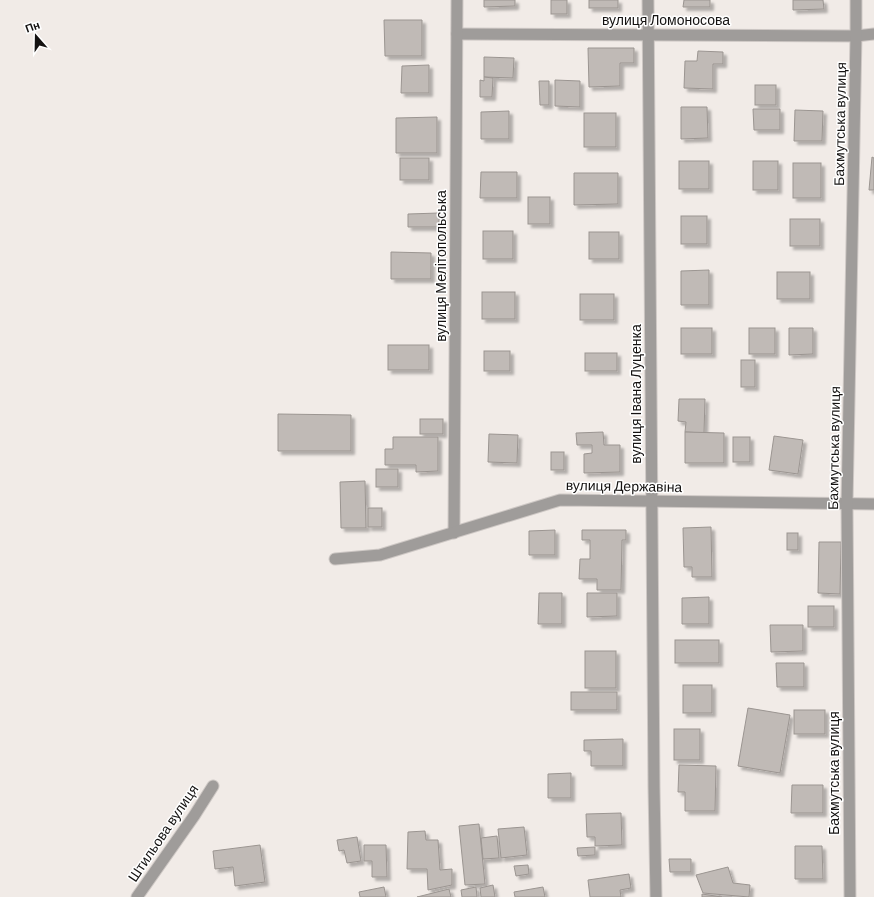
<svg xmlns="http://www.w3.org/2000/svg" width="874" height="897" font-family="Barlow,sans-serif">
<style>
.building{fill:#c0bab6;stroke:#9b9591;filter:url(#shadow)}
.lines{fill:none;stroke-linecap:round;stroke-linejoin:round}
.minor-casing{stroke:#cec8c5;stroke-width:13}
.minor{stroke:#9f9c9a;stroke-width:11}
.labels{text-anchor:middle;stroke-width:3;stroke-linejoin:round;paint-order:stroke}
.street-label{font-size:14px;fill:#141211;stroke:#fff}
</style>
<defs>
<filter id="shadow"><feDropShadow dx="3.5" dy="3.5" stdDeviation="1" flood-color="#0004"/></filter>
</defs>
<rect width="100%" height="100%" fill="#f1ebe7"/>
<g class="building">
<polygon points="484,0 515,0 515,6 484,7"/>
<rect x="551" y="0" width="16" height="14"/>
<rect x="589" y="0" width="29" height="8"/>
<polygon points="684,0 710,0 710,7 683,7"/>
<polygon points="793,0 823,0 824,9 793,10"/>
<polygon points="384,20 422,20 422,56 385,56"/>
<polygon points="588,48 634,48 634,63 620,63 620,86 589,87"/>
<polygon points="698,51 723,52 723,64 713,64 713,89 684,88 685,61 697,61"/>
<polygon points="484,57 514,58 513,78 484,77"/>
<polygon points="429,65 429,93 401,93 402,66"/>
<polygon points="484,77 493,78 492,97 480,97 480,80 484,81"/>
<polygon points="555,80 580,81 580,107 555,106"/>
<polygon points="539,81 549,81 549,105 540,105"/>
<rect x="755" y="85" width="21" height="20"/>
<polygon points="681,107 707,107 708,138 681,139"/>
<polygon points="753,109 780,109 780,130 754,130"/>
<polygon points="795,110 823,111 822,141 794,141"/>
<polygon points="509,111 509,139 481,139 481,112"/>
<rect x="584" y="113" width="32" height="34"/>
<polygon points="437,117 437,153 396,153 396,118"/>
<polygon points="872,157 874,158 874,190 869,190"/>
<rect x="400" y="158" width="29" height="22"/>
<rect x="679" y="161" width="30" height="28"/>
<rect x="753" y="161" width="25" height="29"/>
<rect x="793" y="163" width="28" height="35"/>
<polygon points="481,172 517,172 517,198 480,198"/>
<polygon points="574,173 618,173 618,204 574,205"/>
<rect x="528" y="197" width="22" height="27"/>
<polygon points="439,213 439,227 408,227 408,214"/>
<rect x="681" y="216" width="26" height="28"/>
<rect x="790" y="219" width="30" height="27"/>
<rect x="483" y="231" width="30" height="28"/>
<rect x="589" y="232" width="30" height="27"/>
<polygon points="391,252 431,253 431,279 391,279"/>
<polygon points="709,270 709,305 681,305 681,271"/>
<rect x="777" y="272" width="33" height="27"/>
<rect x="482" y="292" width="33" height="27"/>
<rect x="580" y="294" width="34" height="26"/>
<rect x="681" y="328" width="31" height="26"/>
<rect x="749" y="328" width="26" height="26"/>
<polygon points="789,328 813,328 813,354 789,355"/>
<rect x="388" y="345" width="41" height="25"/>
<rect x="484" y="351" width="26" height="20"/>
<rect x="585" y="353" width="32" height="18"/>
<rect x="741" y="360" width="14" height="27"/>
<polygon points="679,399 705,399 704,433 685,432 686,422 678,421"/>
<polygon points="278,414 351,415 351,451 278,451"/>
<rect x="420" y="419" width="23" height="15"/>
<polygon points="603,432 604,445 620,445 620,472 584,473 584,454 592,453 592,445 577,445 576,433"/>
<polygon points="685,432 724,433 724,463 685,463"/>
<polygon points="489,434 518,435 517,463 488,462"/>
<polygon points="774,436 803,440 798,474 769,470"/>
<polygon points="393,437 438,437 438,471 416,472 416,465 385,465 385,449 393,449"/>
<rect x="733" y="437" width="17" height="25"/>
<rect x="551" y="452" width="13" height="18"/>
<rect x="376" y="469" width="22" height="18"/>
<polygon points="365,481 366,528 341,528 340,482"/>
<rect x="368" y="508" width="14" height="19"/>
<polygon points="711,527 712,577 692,577 692,567 684,567 683,528"/>
<polygon points="555,530 555,555 529,555 529,531"/>
<polygon points="582,530 626,530 626,540 622,540 621,590 597,590 597,579 579,579 580,559 590,559 590,540 582,540"/>
<rect x="787" y="533" width="11" height="17"/>
<polygon points="819,542 841,542 840,594 818,593"/>
<polygon points="539,593 562,593 562,624 538,624"/>
<polygon points="587,593 617,593 617,616 587,617"/>
<polygon points="709,597 709,624 682,624 682,598"/>
<rect x="808" y="606" width="26" height="21"/>
<polygon points="770,625 803,625 803,651 771,652"/>
<rect x="675" y="640" width="44" height="23"/>
<rect x="585" y="651" width="31" height="37"/>
<polygon points="776,663 804,663 804,687 777,687"/>
<rect x="683" y="685" width="29" height="28"/>
<rect x="571" y="692" width="46" height="18"/>
<polygon points="748,708 790,715 780,773 738,766"/>
<rect x="794" y="710" width="31" height="24"/>
<rect x="674" y="729" width="26" height="31"/>
<polygon points="623,739 623,766 591,766 591,751 584,751 584,740"/>
<polygon points="679,765 716,766 715,811 685,811 685,792 678,792"/>
<polygon points="571,773 571,798 548,798 548,774"/>
<polygon points="792,785 823,785 823,813 791,813"/>
<polygon points="621,813 622,845 595,846 595,837 587,837 586,814"/>
<polygon points="479,824 485,884 465,885 459,826"/>
<polygon points="524,827 527,855 501,858 498,829"/>
<polygon points="425,831 426,840 438,840 440,870 452,869 452,885 428,890 427,869 407,869 408,832"/>
<polygon points="497,836 499,858 483,859 481,838"/>
<polygon points="357,837 361,861 347,863 344,850 339,851 337,840"/>
<polygon points="260,845 265,882 235,886 233,867 215,869 213,851"/>
<polygon points="364,845 386,845 387,877 372,877 372,861 364,861"/>
<polygon points="795,846 822,846 823,879 795,879"/>
<polygon points="595,847 595,855 578,856 577,848"/>
<polygon points="669,859 691,859 691,872 670,872"/>
<polygon points="528,865 529,874 516,876 514,866"/>
<polygon points="728,867 733,883 750,885 749,897 703,893 696,875"/>
<polygon points="629,874 631,888 620,890 621,897 590,897 588,880"/>
<polygon points="493,885 495,897 481,897 480,888"/>
<polygon points="384,887 386,897 360,897 359,892"/>
<polygon points="476,887 477,897 462,897 461,890"/>
<polygon points="543,887 545,897 515,897 514,892"/>
<polygon points="449,889 451,897 417,897"/>
<polygon points="702,894 722,897 702,897"/>
</g>
<g class="lines">
<defs>
<g id="minor">
<polyline points="648,0 654,787 656,897"/>
<polyline points="457,34 856,36 874,34"/>
<polyline points="454,533 457,0"/>
<polyline points="335,559 380,555 560,500 874,504"/>
<polyline points="137,897 194,816 213,786"/>
<polyline points="850,897 847,504 856,36 856,0"/>
</g>
</defs>
<use href="#minor" class="minor-casing"/>
<use href="#minor" class="minor"/>
</g>
<g class="labels">
<g class="street-label">
<text x="666" y="25">вулиця Ломоносова</text>
<text transform="translate(840 124) rotate(-89)" y="5">Бахмутська вулиця</text>
<text transform="translate(441 266) rotate(-90)" y="5">вулиця Мелітопольська</text>
<text transform="translate(636 394) rotate(-90)" y="5">вулиця Івана Луценка</text>
<text transform="translate(834 448) rotate(-89)" y="5">Бахмутська вулиця</text>
<text transform="translate(624 486) rotate(1)" y="5">вулиця Державіна</text>
<text transform="translate(834 773) rotate(-90)" y="5">Бахмутська вулиця</text>
<text transform="translate(163 833) rotate(-56)" y="5">Штильова вулиця</text>
</g>
</g>
<g transform="translate(36 36) rotate(340)" stroke="#ffffff" stroke-width="3" paint-order="stroke">
<path d="M0-3L7 15L0 10L-7 15Z" fill="#141211"/>
<text y="-6" font-size="11" font-weight="bold" text-anchor="middle" fill="#141211">Пн</text>
</g>
</svg>
